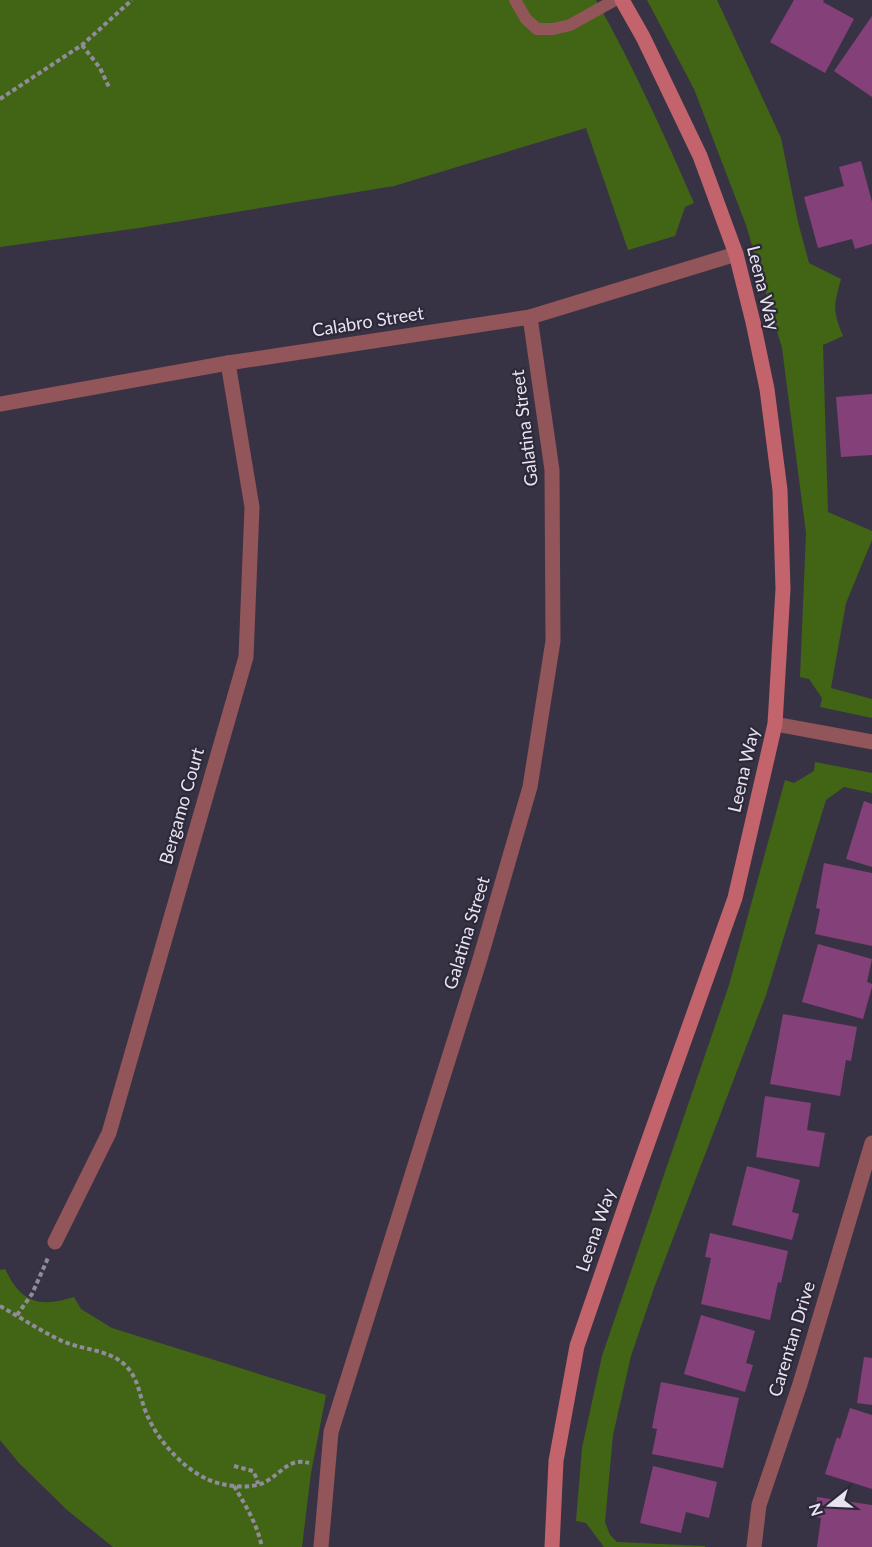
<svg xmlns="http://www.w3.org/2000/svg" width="872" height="1547" font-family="Lato,sans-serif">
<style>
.green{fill:#416514}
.building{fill:#844078}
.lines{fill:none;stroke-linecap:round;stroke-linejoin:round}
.path{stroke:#918c9b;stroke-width:4;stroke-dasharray:4.5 3;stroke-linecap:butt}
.lane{stroke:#925559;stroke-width:12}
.street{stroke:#925559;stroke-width:15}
.secondary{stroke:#c3636b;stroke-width:15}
.labels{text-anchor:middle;stroke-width:4.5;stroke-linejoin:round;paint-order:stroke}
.street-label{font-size:18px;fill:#e7e3ef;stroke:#2e293a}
</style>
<rect width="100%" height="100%" fill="#383344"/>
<g class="green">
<path d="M0,0H596C633,66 664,134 694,203L685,207L675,236L628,250L586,128L394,186L139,228L0,247Z"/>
<path d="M647,0H717L781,138L798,222L809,263L841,279C834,306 832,309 843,336L823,345L828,512L872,531V540L846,603L831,688L872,699V718L820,707L822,698L809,679L800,677L806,533L782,348L746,225L694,89Z"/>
<polygon points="815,762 872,773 872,793 844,787 826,800 766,995 654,1288 631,1356 613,1435 605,1522 610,1535 617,1542 705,1546 705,1547 604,1547 586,1523 576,1521 582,1448 602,1356 729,985 785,780 794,783 814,771"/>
<path d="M5,1269C8,1274 11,1281 15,1286C31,1307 51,1304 74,1297L81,1309L112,1328L326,1395L311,1473L302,1547H113L67,1510L19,1463L0,1440V1270Z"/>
</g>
<g class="building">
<polygon points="794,0 824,0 823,2 854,19 825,73 770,42"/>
<polygon points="872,16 872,97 834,71"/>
<polygon points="861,161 872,202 872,244 855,249 852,239 818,248 804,197 844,186 839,167"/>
<polygon points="872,394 872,455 841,457 836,397"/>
<polygon points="864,801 872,804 872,867 846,859"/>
<polygon points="824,863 872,873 872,946 815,934 820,909 816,908"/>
<polygon points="818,944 872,959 867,982 872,984 872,987 863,1019 802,1002"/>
<polygon points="783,1014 857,1027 851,1061 846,1060 840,1096 770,1084"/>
<polygon points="765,1096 811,1103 807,1130 825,1133 819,1167 756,1157"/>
<polygon points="747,1166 800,1180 792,1212 799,1214 792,1240 732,1225"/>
<polygon points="710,1233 788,1251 781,1283 778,1282 770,1320 701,1304 711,1258 705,1257"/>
<polygon points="701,1315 755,1331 746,1363 753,1365 745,1392 684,1374"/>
<polygon points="864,1357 872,1358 872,1405 857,1403"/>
<polygon points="661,1382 739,1398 723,1468 652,1454 657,1429 652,1428"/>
<polygon points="850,1408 872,1415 872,1489 825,1474 837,1437 840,1439"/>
<polygon points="653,1466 717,1482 709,1518 686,1512 681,1533 640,1523"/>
<polygon points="817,1497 872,1505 872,1547 817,1547 821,1518 815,1517"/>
</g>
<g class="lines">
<g class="path">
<polyline points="82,45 100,68 109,87"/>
<polyline points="0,99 82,45 132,0"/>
<path d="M0,1306C20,1317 39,1330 60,1340C82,1351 109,1348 127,1367C137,1378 139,1391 143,1404C152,1434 179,1466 207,1479C221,1486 251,1490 265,1482C281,1474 289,1457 309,1463"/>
<polyline points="17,1315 32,1294 48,1258"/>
<polyline points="234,1466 253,1471 257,1479 258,1484"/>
<path d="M234,1486C246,1506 257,1524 262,1547"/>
</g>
<polyline class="lane" points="515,0 526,19 537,29 553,29 570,25 615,0"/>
<g class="street">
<polyline points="0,404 228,363 530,317 736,254"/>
<polyline points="775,724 872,742"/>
<polyline points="55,1242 109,1133 246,657 252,507 228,363"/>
<polyline points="321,1547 331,1432 480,959 530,787 553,641 552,470 530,317"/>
<polyline points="754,1547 759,1505 800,1384 872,1143"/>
</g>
<polyline class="secondary" points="552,1547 556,1461 577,1346 627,1201 735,898 775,724 783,589 780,490 767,389 753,322 736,254 700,156 643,37 622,0"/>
</g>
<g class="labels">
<g class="street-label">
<text transform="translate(763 288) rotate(76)" y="6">Leena Way</text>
<text transform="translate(368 322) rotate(-9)" y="6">Calabro Street</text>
<text transform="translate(525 428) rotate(-97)" y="6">Galatina Street</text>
<text transform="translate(744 770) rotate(-77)" y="6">Leena Way</text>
<text transform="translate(182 806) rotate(-74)" y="6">Bergamo Court</text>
<text transform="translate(467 933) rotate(-73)" y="6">Galatina Street</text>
<text transform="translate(596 1230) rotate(-71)" y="6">Leena Way</text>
<text transform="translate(792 1339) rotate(-73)" y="6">Carentan Drive</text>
</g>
</g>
<g transform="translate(830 1505) rotate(252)" stroke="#2e293a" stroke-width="4.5" paint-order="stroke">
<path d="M0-4.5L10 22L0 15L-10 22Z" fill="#e7e3ef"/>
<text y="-9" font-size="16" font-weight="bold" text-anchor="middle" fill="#e7e3ef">N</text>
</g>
</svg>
